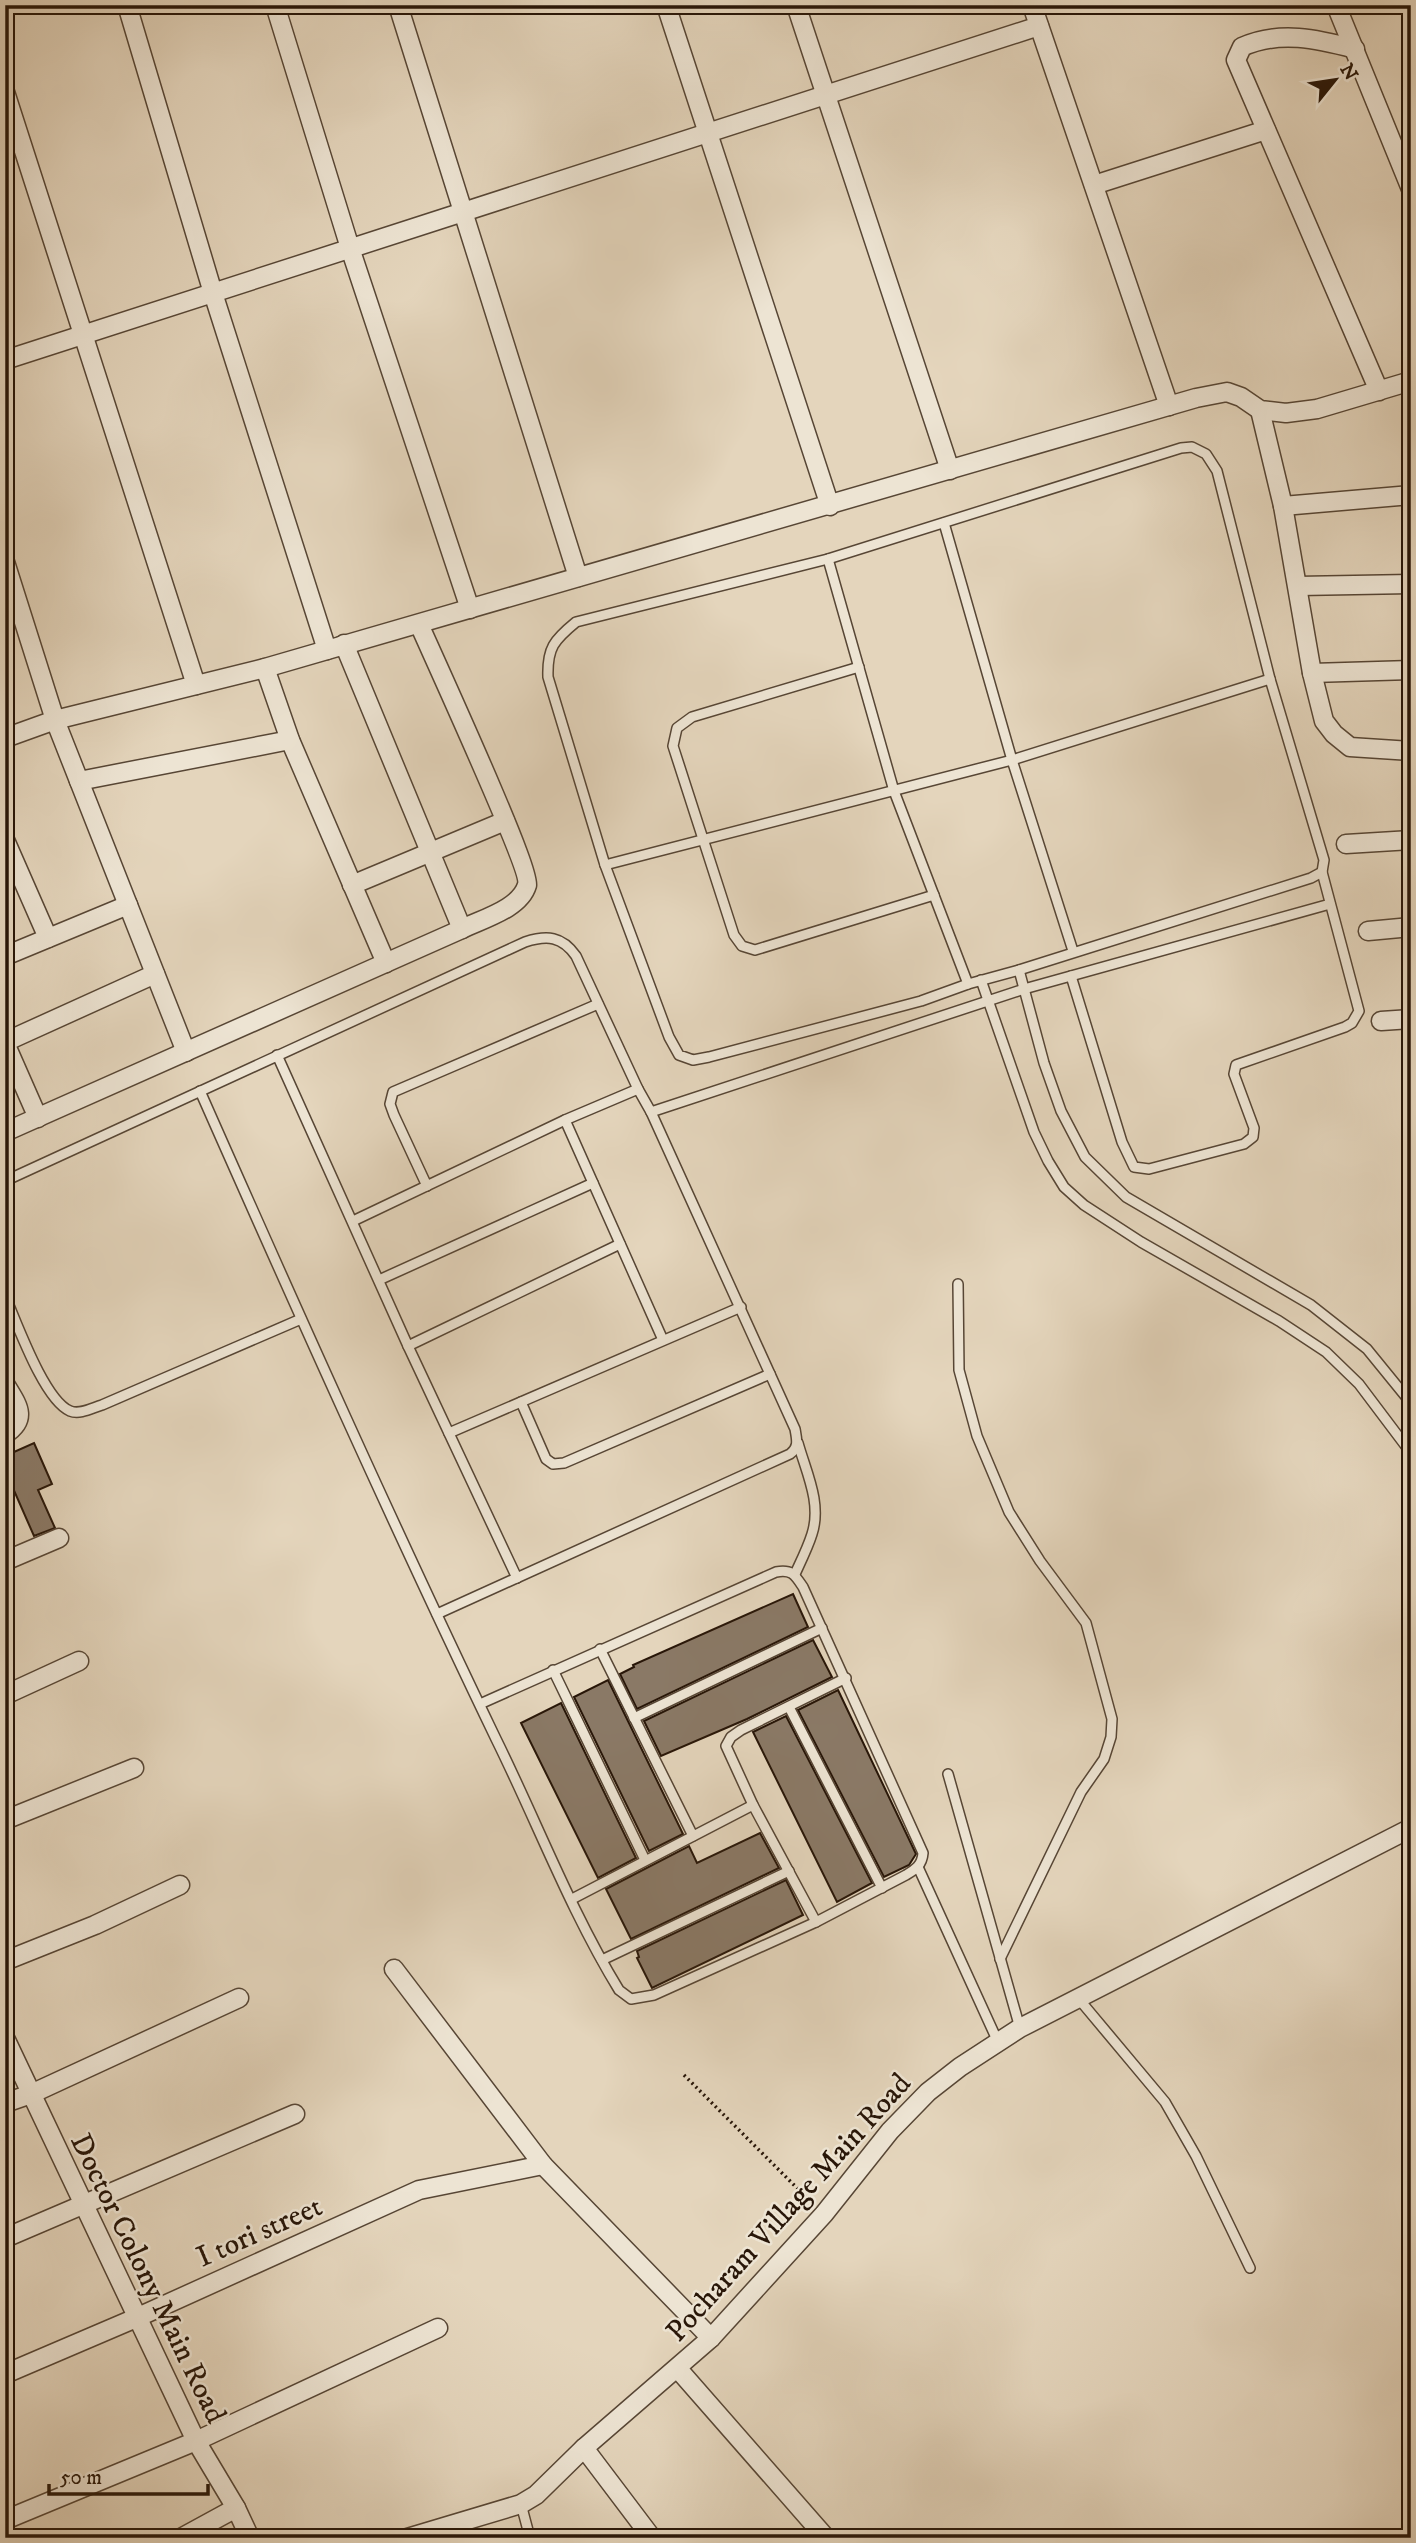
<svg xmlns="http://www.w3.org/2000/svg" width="1416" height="2543" font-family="'IM FELL DW Pica',serif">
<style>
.building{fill:#8a7966;stroke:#281608;stroke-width:2}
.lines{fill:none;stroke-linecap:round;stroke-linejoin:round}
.service-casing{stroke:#574635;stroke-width:12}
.minor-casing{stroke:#574635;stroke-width:21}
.path{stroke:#281608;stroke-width:3.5;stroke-dasharray:2 3.5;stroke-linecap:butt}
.service{stroke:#ede4d3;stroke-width:9}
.minor{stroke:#ede4d3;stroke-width:18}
.labels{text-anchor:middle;stroke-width:5;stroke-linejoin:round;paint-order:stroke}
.street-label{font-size:30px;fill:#281608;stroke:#ede4d3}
</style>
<rect width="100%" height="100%" fill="#e4d5bc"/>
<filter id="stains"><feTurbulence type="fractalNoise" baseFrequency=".00286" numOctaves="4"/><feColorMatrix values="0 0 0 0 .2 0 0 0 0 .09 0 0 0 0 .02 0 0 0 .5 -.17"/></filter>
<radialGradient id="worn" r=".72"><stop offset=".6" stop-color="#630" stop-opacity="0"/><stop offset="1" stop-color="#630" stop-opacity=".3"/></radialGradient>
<g class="building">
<polygon points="34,1443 52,1484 38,1490 55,1528 34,1536 5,1470 5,1456"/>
<polygon points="793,1594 808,1627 637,1709 620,1674 634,1667 633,1665"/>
<polygon points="813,1640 832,1677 747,1719 661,1756 644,1721"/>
<polygon points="608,1680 683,1834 649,1851 574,1697"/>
<polygon points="838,1690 916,1854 909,1865 884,1877 798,1710"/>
<polygon points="561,1703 636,1858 598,1878 521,1723"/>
<polygon points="786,1716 872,1883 837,1902 753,1732"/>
<polygon points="760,1833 779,1868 631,1939 606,1889 689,1846 697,1863"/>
<polygon points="786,1880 803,1915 652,1988 637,1958 639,1957 637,1951"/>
</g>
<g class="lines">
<defs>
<g id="service">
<path d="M1192,447L1206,454L1217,471L1270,679L1324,860L1322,872L1311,878L1019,970L968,984L921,1001L709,1057L693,1060L679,1055L669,1037L605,865L548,677C547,648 554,640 576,622L828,559L1181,448Z"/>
<polyline points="944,523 1012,760 1073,951"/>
<polyline points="828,559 894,791 968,984"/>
<polyline points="859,667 692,717 677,728 673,746 734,935 742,946 755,950 934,895"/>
<polyline points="605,865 1012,760 1270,679"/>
<polyline points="1019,970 1044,1063 1061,1111 1085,1157 1126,1197 1311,1305 1367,1349 1411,1403"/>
<polyline points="1071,976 1122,1142 1134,1167 1149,1169 1244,1144 1253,1137 1254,1128 1234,1074 1236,1065 1345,1027 1352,1023 1359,1011 1322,872"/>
<polyline points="981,980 1034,1132 1048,1161 1064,1187 1084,1205 1141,1242 1279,1321 1326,1352 1359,1384 1411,1453"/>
<polyline points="277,1055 408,1346 517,1578"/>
<path d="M200,1091C296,1308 393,1525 496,1739C537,1822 571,1912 619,1990L631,1999L654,1995L816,1922L906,1875C916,1869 922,1865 923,1853L803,1587C795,1575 792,1569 776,1572L480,1704"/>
<polyline points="651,1112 1024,989 1330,904"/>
<polyline points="565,1120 663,1340"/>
<path d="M5,1181L525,942C547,935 562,936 576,956L638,1089L651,1112L795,1429C797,1440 799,1447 790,1454L437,1614"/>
<polyline points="427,1186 394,1115 390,1104 393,1092 598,1004"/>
<polyline points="353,1221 565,1120 638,1089"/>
<polyline points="379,1280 593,1183"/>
<polyline points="958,1284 959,1370 977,1436 1009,1512 1040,1561 1086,1623 1112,1719 1111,1737 1104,1759 1081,1792 1000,1959"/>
<path d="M5,1296C17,1323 44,1400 70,1411C80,1415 92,1408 102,1405L301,1319"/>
<polyline points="408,1346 620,1244"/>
<polyline points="521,1402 546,1459 553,1464 564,1463 770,1374"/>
<polyline points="449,1433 741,1307"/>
<path d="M795,1574C801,1561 808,1547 812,1534C822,1503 806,1472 798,1443"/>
<polyline points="600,1649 693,1836"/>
<polyline points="553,1670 645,1860"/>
<polyline points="789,1707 882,1888"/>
<polyline points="634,1718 822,1628"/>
<polyline points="948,1774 1020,2028"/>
<polyline points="918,1867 998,2042"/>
<polyline points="572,1899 753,1805"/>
<polyline points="816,1922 753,1805 726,1746 731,1737 741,1730 846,1678"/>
<polyline points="602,1960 789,1871"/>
<polyline points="1078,1998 1165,2102 1196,2156 1250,2268"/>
<polyline points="521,2504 530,2538"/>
</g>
<g id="minor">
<polyline points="127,5 213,293 327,650"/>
<polyline points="275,5 350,248 470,609"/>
<polyline points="398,5 578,577"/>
<polyline points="666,5 830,506"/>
<polyline points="796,5 950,470"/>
<polyline points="1032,5 1169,406"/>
<polyline points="1336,5 1411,189"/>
<path d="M1355,49C1318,39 1279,30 1242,47L1236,60L1379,391"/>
<polyline points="5,92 196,685"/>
<polyline points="1094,185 1266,130"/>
<polyline points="5,360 1039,26"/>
<polyline points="1260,410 1283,506 1312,673 1324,721 1334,734 1350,747 1411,751"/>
<polyline points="1283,506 1411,495"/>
<polyline points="5,562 55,720 186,1052"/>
<polyline points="1298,586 1411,584"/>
<polyline points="344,644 462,929"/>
<polyline points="265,668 290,740 386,963"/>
<polyline points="1312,673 1411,670"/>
<polyline points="5,738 55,720 265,668 1196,398 1227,392 1241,397 1260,410 1286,413 1317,409 1411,381"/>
<polyline points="79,781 290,740"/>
<polyline points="5,840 48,938"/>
<polyline points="1346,844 1411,840"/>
<polyline points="352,885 505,821"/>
<polyline points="1368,931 1411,927"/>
<polyline points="5,956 128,905"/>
<polyline points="1381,1021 1411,1019"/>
<polyline points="5,1042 155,974"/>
<polyline points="5,1043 38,1118"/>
<path d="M5,1132L462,929C482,919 520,909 527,885C531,869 433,656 419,624"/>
<path d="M5,1384C16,1403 30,1418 5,1434"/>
<polyline points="5,1561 59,1538"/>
<polyline points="5,1695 79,1661"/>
<polyline points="5,1820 134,1768"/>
<polyline points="5,1961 95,1925 180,1885"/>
<polyline points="394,1969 543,2165 711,2338"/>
<polyline points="5,2038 196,2441 236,2508 250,2538"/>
<polyline points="5,2103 31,2094 239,1998"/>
<polyline points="5,2238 295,2114"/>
<polyline points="678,2369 826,2538"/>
<polyline points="5,2374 136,2318 419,2190 543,2165"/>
<polyline points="584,2448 652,2538"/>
<polyline points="5,2520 196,2441 438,2328"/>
<polyline points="181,2538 236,2508"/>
<polyline points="407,2538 521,2504 536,2495 584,2448 711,2338 824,2214 890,2131 928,2092 960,2067 1020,2028 1411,1828"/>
</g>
</defs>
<use href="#service" class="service-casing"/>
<use href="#minor" class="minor-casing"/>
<polyline class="path" points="684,2075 811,2202"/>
<use href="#service" class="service"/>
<use href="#minor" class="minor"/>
</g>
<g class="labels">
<g class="street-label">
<text transform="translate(788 2207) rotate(-48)" y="10">Pocharam Village Main Road</text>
<text transform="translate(259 2231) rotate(-24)" y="10">I tori street</text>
<text transform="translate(149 2278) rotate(64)" y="10">Doctor Colony Main Road</text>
</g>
</g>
<rect width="1416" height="2543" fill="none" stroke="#e4d5bc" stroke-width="28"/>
<rect x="7" y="7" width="1402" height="2529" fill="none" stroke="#281608" stroke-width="3.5"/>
<rect x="14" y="14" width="1388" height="2515" fill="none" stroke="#281608" stroke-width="2"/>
<g transform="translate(1335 80) rotate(60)" stroke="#ede4d3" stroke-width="5" paint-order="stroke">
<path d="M0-5L12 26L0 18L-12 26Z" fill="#281608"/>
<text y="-10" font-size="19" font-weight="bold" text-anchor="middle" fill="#281608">N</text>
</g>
<path d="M49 2484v10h159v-10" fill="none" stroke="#281608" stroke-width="3.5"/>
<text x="60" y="2484" font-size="21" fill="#281608" stroke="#ede4d3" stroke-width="5" paint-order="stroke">50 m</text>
<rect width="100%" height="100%" filter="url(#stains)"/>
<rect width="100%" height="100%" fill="url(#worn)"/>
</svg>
